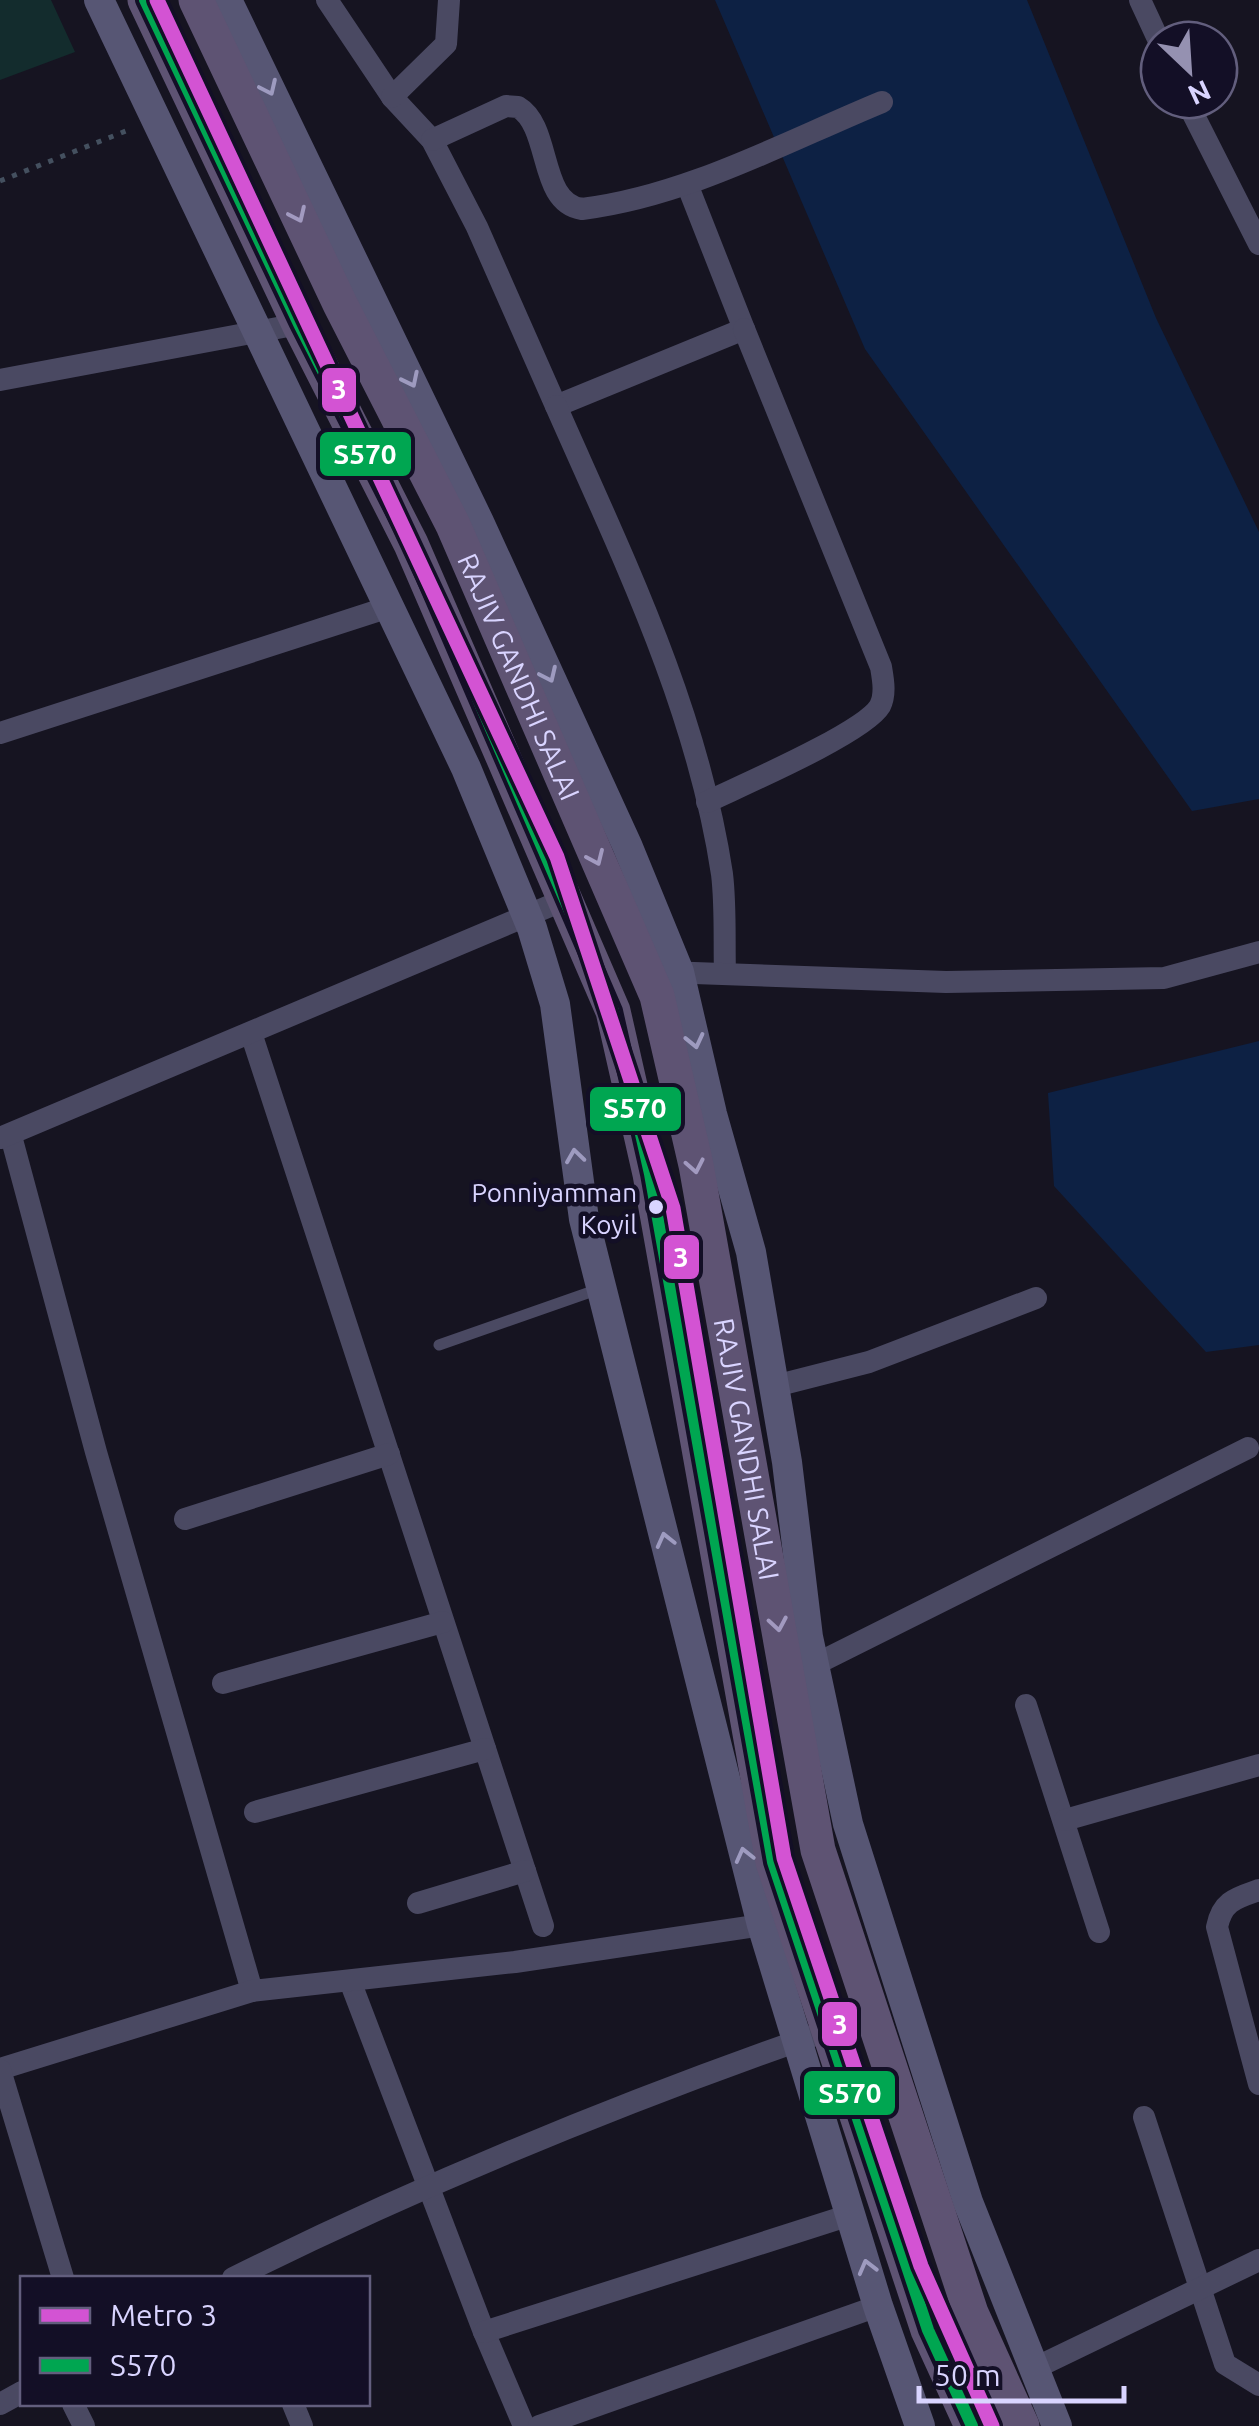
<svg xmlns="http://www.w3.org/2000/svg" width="1259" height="2426" font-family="Ubuntu,sans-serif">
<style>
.green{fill:#132c2d}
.water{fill:#0d2144}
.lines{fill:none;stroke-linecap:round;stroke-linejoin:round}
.path{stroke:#44505f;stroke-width:5;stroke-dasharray:5 8;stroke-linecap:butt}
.lane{stroke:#4a4962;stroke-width:11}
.street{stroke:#4a4962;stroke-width:22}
.secondary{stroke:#575674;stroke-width:30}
.primary{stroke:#5e5373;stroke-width:35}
.bus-1-casing{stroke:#130f26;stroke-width:20}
.bus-1{stroke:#00a651;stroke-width:12}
.metro-1-casing{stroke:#130f26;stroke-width:22}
.metro-1{stroke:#d353d3;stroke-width:15}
.oneway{stroke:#9e9bc0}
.oneway2{stroke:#a29ac0}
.bus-dot{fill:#d9d4ff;stroke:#130f26;stroke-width:4}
.labels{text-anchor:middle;stroke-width:9;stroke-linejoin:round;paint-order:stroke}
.bus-label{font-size:26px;fill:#d9d4ff;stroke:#130f26;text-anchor:end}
.street-label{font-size:28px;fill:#d9d4ff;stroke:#130f26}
.line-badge{stroke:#130f26;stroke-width:4}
.badge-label{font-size:28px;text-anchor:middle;font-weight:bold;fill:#fff}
</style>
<rect width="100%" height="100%" fill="#161421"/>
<polygon class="green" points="0,0 51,0 75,52 0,80"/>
<g class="water">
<polygon points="715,0 1027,0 1156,318 1259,532 1259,799 1192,811 865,349"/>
<polygon points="1259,1041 1259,1345 1206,1352 1054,1186 1048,1093"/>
</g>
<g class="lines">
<polyline class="path" points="0,181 131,129"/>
<polyline class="lane" points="439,1345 599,1289"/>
<g class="street">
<polyline points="327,0 392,97 432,140 477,227 556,406 744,329 687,184"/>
<polyline points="1140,0 1159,41"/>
<polyline points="392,97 446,44 449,0"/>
<polyline points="1186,100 1259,244"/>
<path d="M432,140L506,106L518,107C552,127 538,203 582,209C687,196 785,142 882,102"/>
<polyline points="0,380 299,324"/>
<path d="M556,406C623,558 697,708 722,874C726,907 724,942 725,974"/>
<polyline points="0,733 386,608"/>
<path d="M707,802C740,786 864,733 880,706C886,694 883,679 881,667L744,329"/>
<polyline points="666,972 946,982 1164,978 1259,952"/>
<polyline points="251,1033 543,1926"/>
<polyline points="11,1136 96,1452 252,1991"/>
<polyline points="0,1138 564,900"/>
<polyline points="775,1386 869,1362 1036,1298"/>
<polyline points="185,1519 389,1454"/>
<polyline points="814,1665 1248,1448"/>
<polyline points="223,1683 443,1622"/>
<polyline points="1026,1705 1099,1932"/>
<polyline points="255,1812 485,1749"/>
<polyline points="1065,1820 1259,1765"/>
<path d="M1259,1890C1236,1898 1222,1901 1217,1927L1259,2084"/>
<polyline points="418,1903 525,1871"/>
<polyline points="350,1981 484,2332 524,2426"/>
<polyline points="0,2069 252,1991 515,1962 762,1925"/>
<polyline points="0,2070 63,2278"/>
<polyline points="1144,2117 1225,2364 1259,2385"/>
<path d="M233,2278C423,2184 612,2106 812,2036"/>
<polyline points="484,2332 853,2214"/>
<polyline points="1033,2369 1259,2260"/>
<polyline points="0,2404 22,2392"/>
<polyline points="73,2404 84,2426"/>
<polyline points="293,2404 302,2426"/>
<polyline points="539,2426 878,2306"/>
</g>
<g class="secondary">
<polyline points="99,0 466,768 532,928 555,1004 584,1219 762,1925 878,2306 920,2426"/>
<polyline points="227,0 479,522 627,845 679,972 712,1114 751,1252 787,1462 808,1637 848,1824 968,2202 1057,2426"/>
</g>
<g class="primary">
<polyline points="145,0 299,324 411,544 613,1011 650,1174 773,1862 928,2330 972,2426"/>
<path id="s1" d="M196,0L340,304L453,525L657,996L696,1165L818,1850L971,2313L1022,2426"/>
</g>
<defs>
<polyline id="bus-1" points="145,0 299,324 411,544 613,1011 650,1174 773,1862 928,2330 972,2426"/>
</defs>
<use href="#bus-1" class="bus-1-casing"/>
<use href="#bus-1" class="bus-1"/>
<defs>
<polyline id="metro-1" points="157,0 557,857 673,1208 784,1858 921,2266 992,2426"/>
</defs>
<use href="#metro-1" class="metro-1-casing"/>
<use href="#metro-1" class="metro-1"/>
</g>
<defs><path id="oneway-chevron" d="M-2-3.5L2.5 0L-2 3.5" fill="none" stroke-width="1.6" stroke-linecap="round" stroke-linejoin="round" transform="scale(2.5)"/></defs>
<g class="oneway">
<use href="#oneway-chevron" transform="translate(269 88) rotate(65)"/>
<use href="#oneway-chevron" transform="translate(411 380) rotate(64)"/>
<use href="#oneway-chevron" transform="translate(549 675) rotate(65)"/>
<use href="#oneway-chevron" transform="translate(695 1041) rotate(77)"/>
<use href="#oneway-chevron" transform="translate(575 1156) rotate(-98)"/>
<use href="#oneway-chevron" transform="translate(665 1540) rotate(-104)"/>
<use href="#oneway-chevron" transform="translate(744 1855) rotate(-104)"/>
<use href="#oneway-chevron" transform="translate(867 2267) rotate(-105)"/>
</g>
<g class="oneway2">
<use href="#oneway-chevron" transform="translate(298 215) rotate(65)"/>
<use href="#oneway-chevron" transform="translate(596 858) rotate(66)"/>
<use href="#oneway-chevron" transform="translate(695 1166) rotate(79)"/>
<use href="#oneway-chevron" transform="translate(778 1624) rotate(80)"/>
</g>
<circle class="bus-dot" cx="656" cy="1207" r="9"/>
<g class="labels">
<g class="bus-label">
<text x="637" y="1202">Ponniyamman<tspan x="637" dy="32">Koyil</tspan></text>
</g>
<g class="street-label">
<text dy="10" stroke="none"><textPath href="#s1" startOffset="750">RAJIV GANDHI SALAI</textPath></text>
<text dy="10" stroke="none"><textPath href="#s1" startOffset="1560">RAJIV GANDHI SALAI</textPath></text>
</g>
</g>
<g class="line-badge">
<rect x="320" y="366" width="38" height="48" rx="10" fill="#d353d3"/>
<rect x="318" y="430" width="95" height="48" rx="10" fill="#00a651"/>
<rect x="588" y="1085" width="95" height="48" rx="10" fill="#00a651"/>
<rect x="662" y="1233" width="39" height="48" rx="10" fill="#d353d3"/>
<rect x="820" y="2000" width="39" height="48" rx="10" fill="#d353d3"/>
<rect x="802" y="2069" width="95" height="48" rx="10" fill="#00a651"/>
</g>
<g class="badge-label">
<text x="339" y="399">3</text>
<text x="365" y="464">S570</text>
<text x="635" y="1118">S570</text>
<text x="681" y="1267">3</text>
<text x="840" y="2034">3</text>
<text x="850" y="2103">S570</text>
</g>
<rect x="20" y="2276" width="350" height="130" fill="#130f26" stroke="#625e7d" stroke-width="2.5"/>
<rect x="40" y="2308" width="50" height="15" fill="#d353d3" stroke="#625e7d" stroke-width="2.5"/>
<text x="110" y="2326" font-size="30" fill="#d9d4ff">Metro 3</text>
<rect x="40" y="2358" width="50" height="15" fill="#00a651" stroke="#625e7d" stroke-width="2.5"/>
<text x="110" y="2376" font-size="30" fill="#d9d4ff">S570</text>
<g transform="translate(1189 70) rotate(155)"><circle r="48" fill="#130f26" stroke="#625e7d" stroke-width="2.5"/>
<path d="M0-8L18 38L0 25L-18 38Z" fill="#9591b1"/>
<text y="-15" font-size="28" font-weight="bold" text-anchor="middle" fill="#d9d4ff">N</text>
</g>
<path d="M919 2386v15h205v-15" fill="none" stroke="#d9d4ff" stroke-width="5"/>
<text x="934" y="2386" font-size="30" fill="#d9d4ff" stroke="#130f26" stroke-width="8" paint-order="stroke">50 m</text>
</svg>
